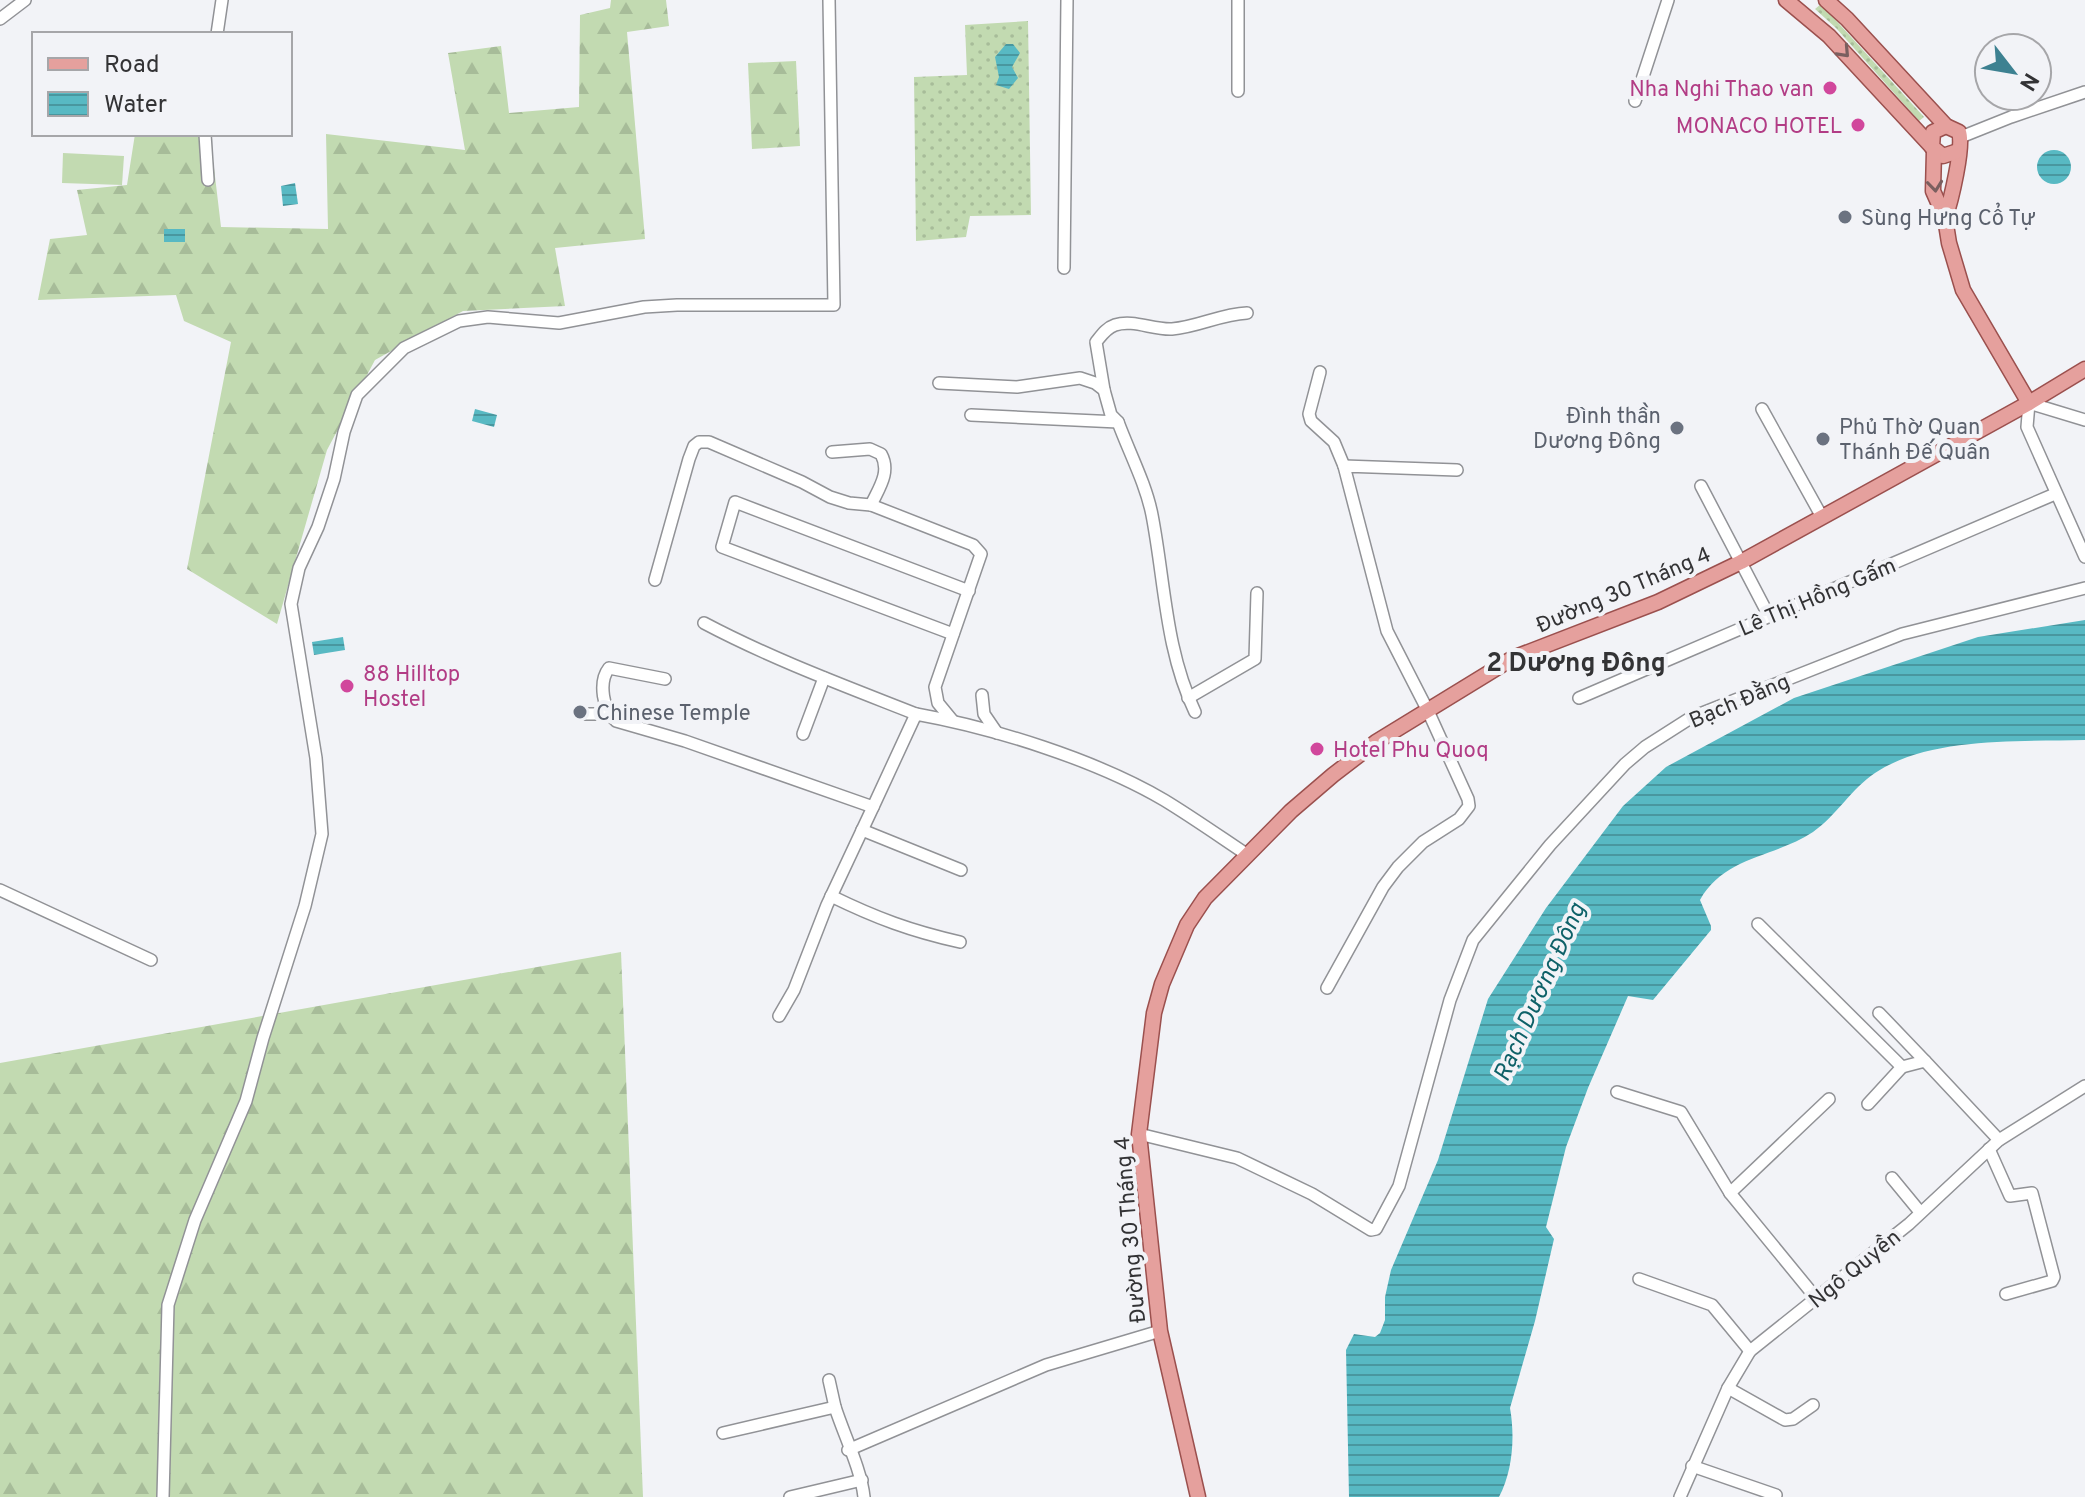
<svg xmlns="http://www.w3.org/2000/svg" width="2085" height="1497" font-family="Overpass,sans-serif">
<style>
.grass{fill:url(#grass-dots)}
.forest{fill:url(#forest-firs)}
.green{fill:#c2dab1}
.water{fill:url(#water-rules)}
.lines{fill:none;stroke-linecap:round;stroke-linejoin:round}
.minor-casing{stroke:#919296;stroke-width:14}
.major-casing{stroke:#9b504e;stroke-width:17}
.minor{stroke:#fff;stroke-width:11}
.major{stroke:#e5a09d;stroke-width:14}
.oneway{stroke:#7a5f5f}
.hotel-dot{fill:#d1479c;stroke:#f2f3f7;stroke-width:3}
.worship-dot{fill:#6b7280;stroke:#f2f3f7;stroke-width:3}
.labels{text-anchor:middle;stroke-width:8;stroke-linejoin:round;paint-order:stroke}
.hotel-label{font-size:22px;fill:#b23c85;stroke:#f2f3f7;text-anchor:end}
.worship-label{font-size:22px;fill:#5b616d;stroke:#f2f3f7;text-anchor:start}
.street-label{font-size:22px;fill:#333335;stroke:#f2f3f7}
.water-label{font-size:24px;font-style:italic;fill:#0e6168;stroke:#f2f3f7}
.quarter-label{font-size:26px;font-weight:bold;fill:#333335;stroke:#f2f3f7}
</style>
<defs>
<pattern id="grass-dots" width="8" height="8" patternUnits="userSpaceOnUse" patternTransform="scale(2)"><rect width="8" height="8" fill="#c2dab1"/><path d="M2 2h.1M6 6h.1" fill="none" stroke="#a7bc99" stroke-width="1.8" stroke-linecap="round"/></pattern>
<pattern id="forest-firs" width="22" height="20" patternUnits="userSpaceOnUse" patternTransform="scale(2)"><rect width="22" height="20" fill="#c2dab1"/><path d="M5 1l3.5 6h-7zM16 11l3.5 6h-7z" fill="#a7bc99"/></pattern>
<pattern id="water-rules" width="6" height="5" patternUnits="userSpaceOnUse" patternTransform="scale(2)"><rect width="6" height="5" fill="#58b9c3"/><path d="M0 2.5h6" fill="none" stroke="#49979f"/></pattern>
</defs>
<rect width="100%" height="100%" fill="#f2f3f7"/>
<g class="grass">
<polygon points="1821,4 1924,117 1919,121 1836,28 1815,9"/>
<polygon points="1028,21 1031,215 970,216 966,237 916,241 914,77 967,75 965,25"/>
</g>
<g class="forest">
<polygon points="611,0 666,0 669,26 627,32 645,239 555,248 565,306 463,311 375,360 327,450 277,624 187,569 231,342 184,321 176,295 38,300 50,239 87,235 77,190 127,185 135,134 210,134 221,227 328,229 326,134 465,150 448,53 501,46 509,113 579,107 580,15 610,8"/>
<polygon points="796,61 800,146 752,149 748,63"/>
<polygon points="621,952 643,1497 0,1497 0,1063"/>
</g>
<polygon class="green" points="63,153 124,156 122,185 62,183"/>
<g class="water">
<polygon points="1006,44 1013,44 1020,53 1012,67 1018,78 1009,89 996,85 999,77 995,57"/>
<circle cx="2054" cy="167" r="17"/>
<polygon points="295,183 298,204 283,206 281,186"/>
<rect x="164" y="229" width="21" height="13"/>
<polygon points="475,409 497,415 494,427 472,421"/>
<path d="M2085,620V740C2020,742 1931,736 1875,773C1852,788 1836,816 1813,832C1776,857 1724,856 1700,900L1711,926V930L1653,1000L1628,996L1588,1088L1566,1147L1546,1227L1554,1239L1535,1321L1510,1408C1515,1436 1513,1471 1499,1497H1349L1346,1350L1354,1334L1375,1337L1380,1333L1385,1320V1297L1391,1270L1438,1160L1488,999L1546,908L1623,806L1666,767L1794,698L1978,637Z"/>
<polygon points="343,637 345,650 314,655 312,642"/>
</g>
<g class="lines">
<defs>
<g id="minor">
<polyline points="1238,0 1238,91"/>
<polyline points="0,19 25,0"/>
<polyline points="217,34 222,0"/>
<polyline points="1635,101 1668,0"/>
<polyline points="205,134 208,180"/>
<polyline points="1961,137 2011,117 2085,92"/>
<polyline points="1064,268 1067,0"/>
<polyline points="1320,372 1309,414 1311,421 1334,442 1344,466"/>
<path d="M939,383L1017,387L1080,378L1095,383L1104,390L1111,415L1118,422C1129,452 1146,484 1152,515C1165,582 1165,649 1195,712"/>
<path d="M1104,390L1096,342C1101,336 1106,328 1115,325C1133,319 1153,330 1172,329C1198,327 1221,314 1247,313"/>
<polyline points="1762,409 1822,517"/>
<polyline points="971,415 1118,422"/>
<polyline points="2085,420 2029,403 2027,427 2085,557"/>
<path d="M832,452L870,449L881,454C891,472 879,488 871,505"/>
<polyline points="1701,486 1769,616"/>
<polyline points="655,580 689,459 694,446 699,442 709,442 802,482 830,497 849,503 871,505 973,545 981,554 935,687 938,703 952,720"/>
<path d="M704,623C772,659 845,686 916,714"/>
<polyline points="953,634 722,547 735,502 969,591"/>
<path d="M665,679L609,668C598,682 603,711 616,721L685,741L873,807L916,714C994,728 1096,760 1164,800C1192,817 1219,836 1246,854"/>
<polyline points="982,695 984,714 997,733"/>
<polyline points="1188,698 1255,659 1257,593"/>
<polyline points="1579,698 2055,494"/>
<polyline points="584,714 609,714"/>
<polyline points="803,734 824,678"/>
<polyline points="862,830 961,870"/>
<polyline points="0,890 151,960"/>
<path d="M831,896C876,918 911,931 960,942"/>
<polyline points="1758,924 1902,1067 1925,1061 1999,1140"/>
<polyline points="1327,988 1383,887 1398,867 1423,842 1459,819 1469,806 1468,799 1428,711 1387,631 1344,466 1457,470"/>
<polyline points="1879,1013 1925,1061"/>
<polyline points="779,1016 794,990 827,905 873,807"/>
<polyline points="1617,1092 1681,1112 1730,1193 1816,1298"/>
<polyline points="1868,1104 1902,1067"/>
<polyline points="1139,1134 1237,1158 1312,1194 1371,1230 1376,1229 1399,1186 1450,1000 1473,940 1550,845 1625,764 1645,747 1692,717 1902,634 2085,588"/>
<polyline points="1989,1149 2010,1196 2032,1193 2054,1277 2052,1281 2006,1294"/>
<polyline points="1892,1178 1920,1212"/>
<polyline points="1730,1193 1829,1099"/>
<polyline points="1639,1279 1712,1305 1750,1351"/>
<polyline points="829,1380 835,1407"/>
<polyline points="1728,1388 1785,1420 1793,1419 1813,1405"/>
<path d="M723,1433L835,1407C844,1435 861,1469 864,1497"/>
<polyline points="848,1450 1046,1365 1160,1331"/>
<polyline points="1692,1466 1776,1495"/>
<polyline points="163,1497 168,1305 195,1220 246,1101 263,1038 305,906 322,834 316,758 291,604 299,568 318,527 334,479 344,432 357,395 404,348 459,321 488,317 559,323 644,307 677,305 834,305 829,0"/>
<polyline points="790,1497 862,1480"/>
<polyline points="1680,1497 1728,1388 1750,1351 1909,1224 1999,1140 2085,1086"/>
</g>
<g id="major">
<polyline points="1786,0 1829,36 1932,147"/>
<path d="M1826,0L1847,19L1946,126L1959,132C1964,146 1951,201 1945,218"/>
<polyline points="1946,126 1933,132 1932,147 1943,156 1958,151"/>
<polyline points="1934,151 1933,191 1945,218 1949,243 1963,290 2029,403"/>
<polyline points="1198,1497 1160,1331 1139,1134 1154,1013 1162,984 1187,925 1205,898 1291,811 1333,775 1376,742 1487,674 1513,658 1658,602 1741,562 2029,403 2085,369"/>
</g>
</defs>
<use href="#minor" class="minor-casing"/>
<use href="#major" class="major-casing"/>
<use href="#minor" class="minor"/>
<use href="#major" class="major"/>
</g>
<defs><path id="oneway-chevron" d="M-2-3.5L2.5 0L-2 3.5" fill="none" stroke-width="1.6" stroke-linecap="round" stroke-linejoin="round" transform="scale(2)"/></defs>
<g class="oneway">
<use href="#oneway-chevron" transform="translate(1844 52) rotate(47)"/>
<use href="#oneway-chevron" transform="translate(1935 186) rotate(84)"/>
</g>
<g class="hotel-dot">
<circle cx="1830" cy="88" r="8"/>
<circle cx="1858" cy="125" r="8"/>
<circle cx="347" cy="686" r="8"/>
<circle cx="1317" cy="749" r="8"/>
</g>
<g class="worship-dot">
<circle cx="1845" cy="217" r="8"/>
<circle cx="1677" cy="428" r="8"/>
<circle cx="1823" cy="439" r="8"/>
<circle cx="580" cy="712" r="8"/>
</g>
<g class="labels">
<g class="hotel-label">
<text x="1814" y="96">Nha Nghi Thao van</text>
<text x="1842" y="133">MONACO HOTEL</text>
<text x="363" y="681" text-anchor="start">88 Hilltop<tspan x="363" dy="25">Hostel</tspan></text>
<text x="1333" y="757" text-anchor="start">Hotel Phu Quoq</text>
</g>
<g class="worship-label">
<text x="1861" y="225">Sùng Hưng Cổ Tự</text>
<text x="1661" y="423" text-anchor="end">Đình thần<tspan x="1661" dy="25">Dương Đông</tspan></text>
<text x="1839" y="434">Phủ Thờ Quan<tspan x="1839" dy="25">Thánh Đế Quân</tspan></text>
<text x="596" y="720">Chinese Temple</text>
</g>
<g class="street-label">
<text transform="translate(1623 589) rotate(-23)" y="8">Đường 30 Tháng 4</text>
<text transform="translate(1817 596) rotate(-23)" y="8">Lê Thị Hồng Gấm</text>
<text transform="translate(1739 700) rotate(-23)" y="8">Bạch Đằng</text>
<text transform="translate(1129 1230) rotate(-95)" y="8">Đường 30 Tháng 4</text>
<text transform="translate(1854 1268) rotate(-39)" y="8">Ngô Quyền</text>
</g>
<g class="water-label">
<text transform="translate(1539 992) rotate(-66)" y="8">Rạch Dương Đông</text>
</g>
<g class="quarter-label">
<text x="1576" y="671">2 Dương Đông</text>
</g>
</g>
<rect x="32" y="32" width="260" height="104" fill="#f2f3f7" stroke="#a6a6a9" stroke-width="2"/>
<rect x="48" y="58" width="40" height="12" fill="#e5a09d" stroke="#a6a6a9" stroke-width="2"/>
<text x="104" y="72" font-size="24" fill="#333335">Road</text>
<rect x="48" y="92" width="40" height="24" fill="url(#water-rules)" stroke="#a6a6a9" stroke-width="2"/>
<text x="104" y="112" font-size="24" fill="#333335">Water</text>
<g transform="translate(2013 72) rotate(121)"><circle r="38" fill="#f2f3f7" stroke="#a6a6a9" stroke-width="2"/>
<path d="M0-6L14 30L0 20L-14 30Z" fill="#3d8191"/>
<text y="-12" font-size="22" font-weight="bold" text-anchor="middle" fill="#333335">N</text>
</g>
</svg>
